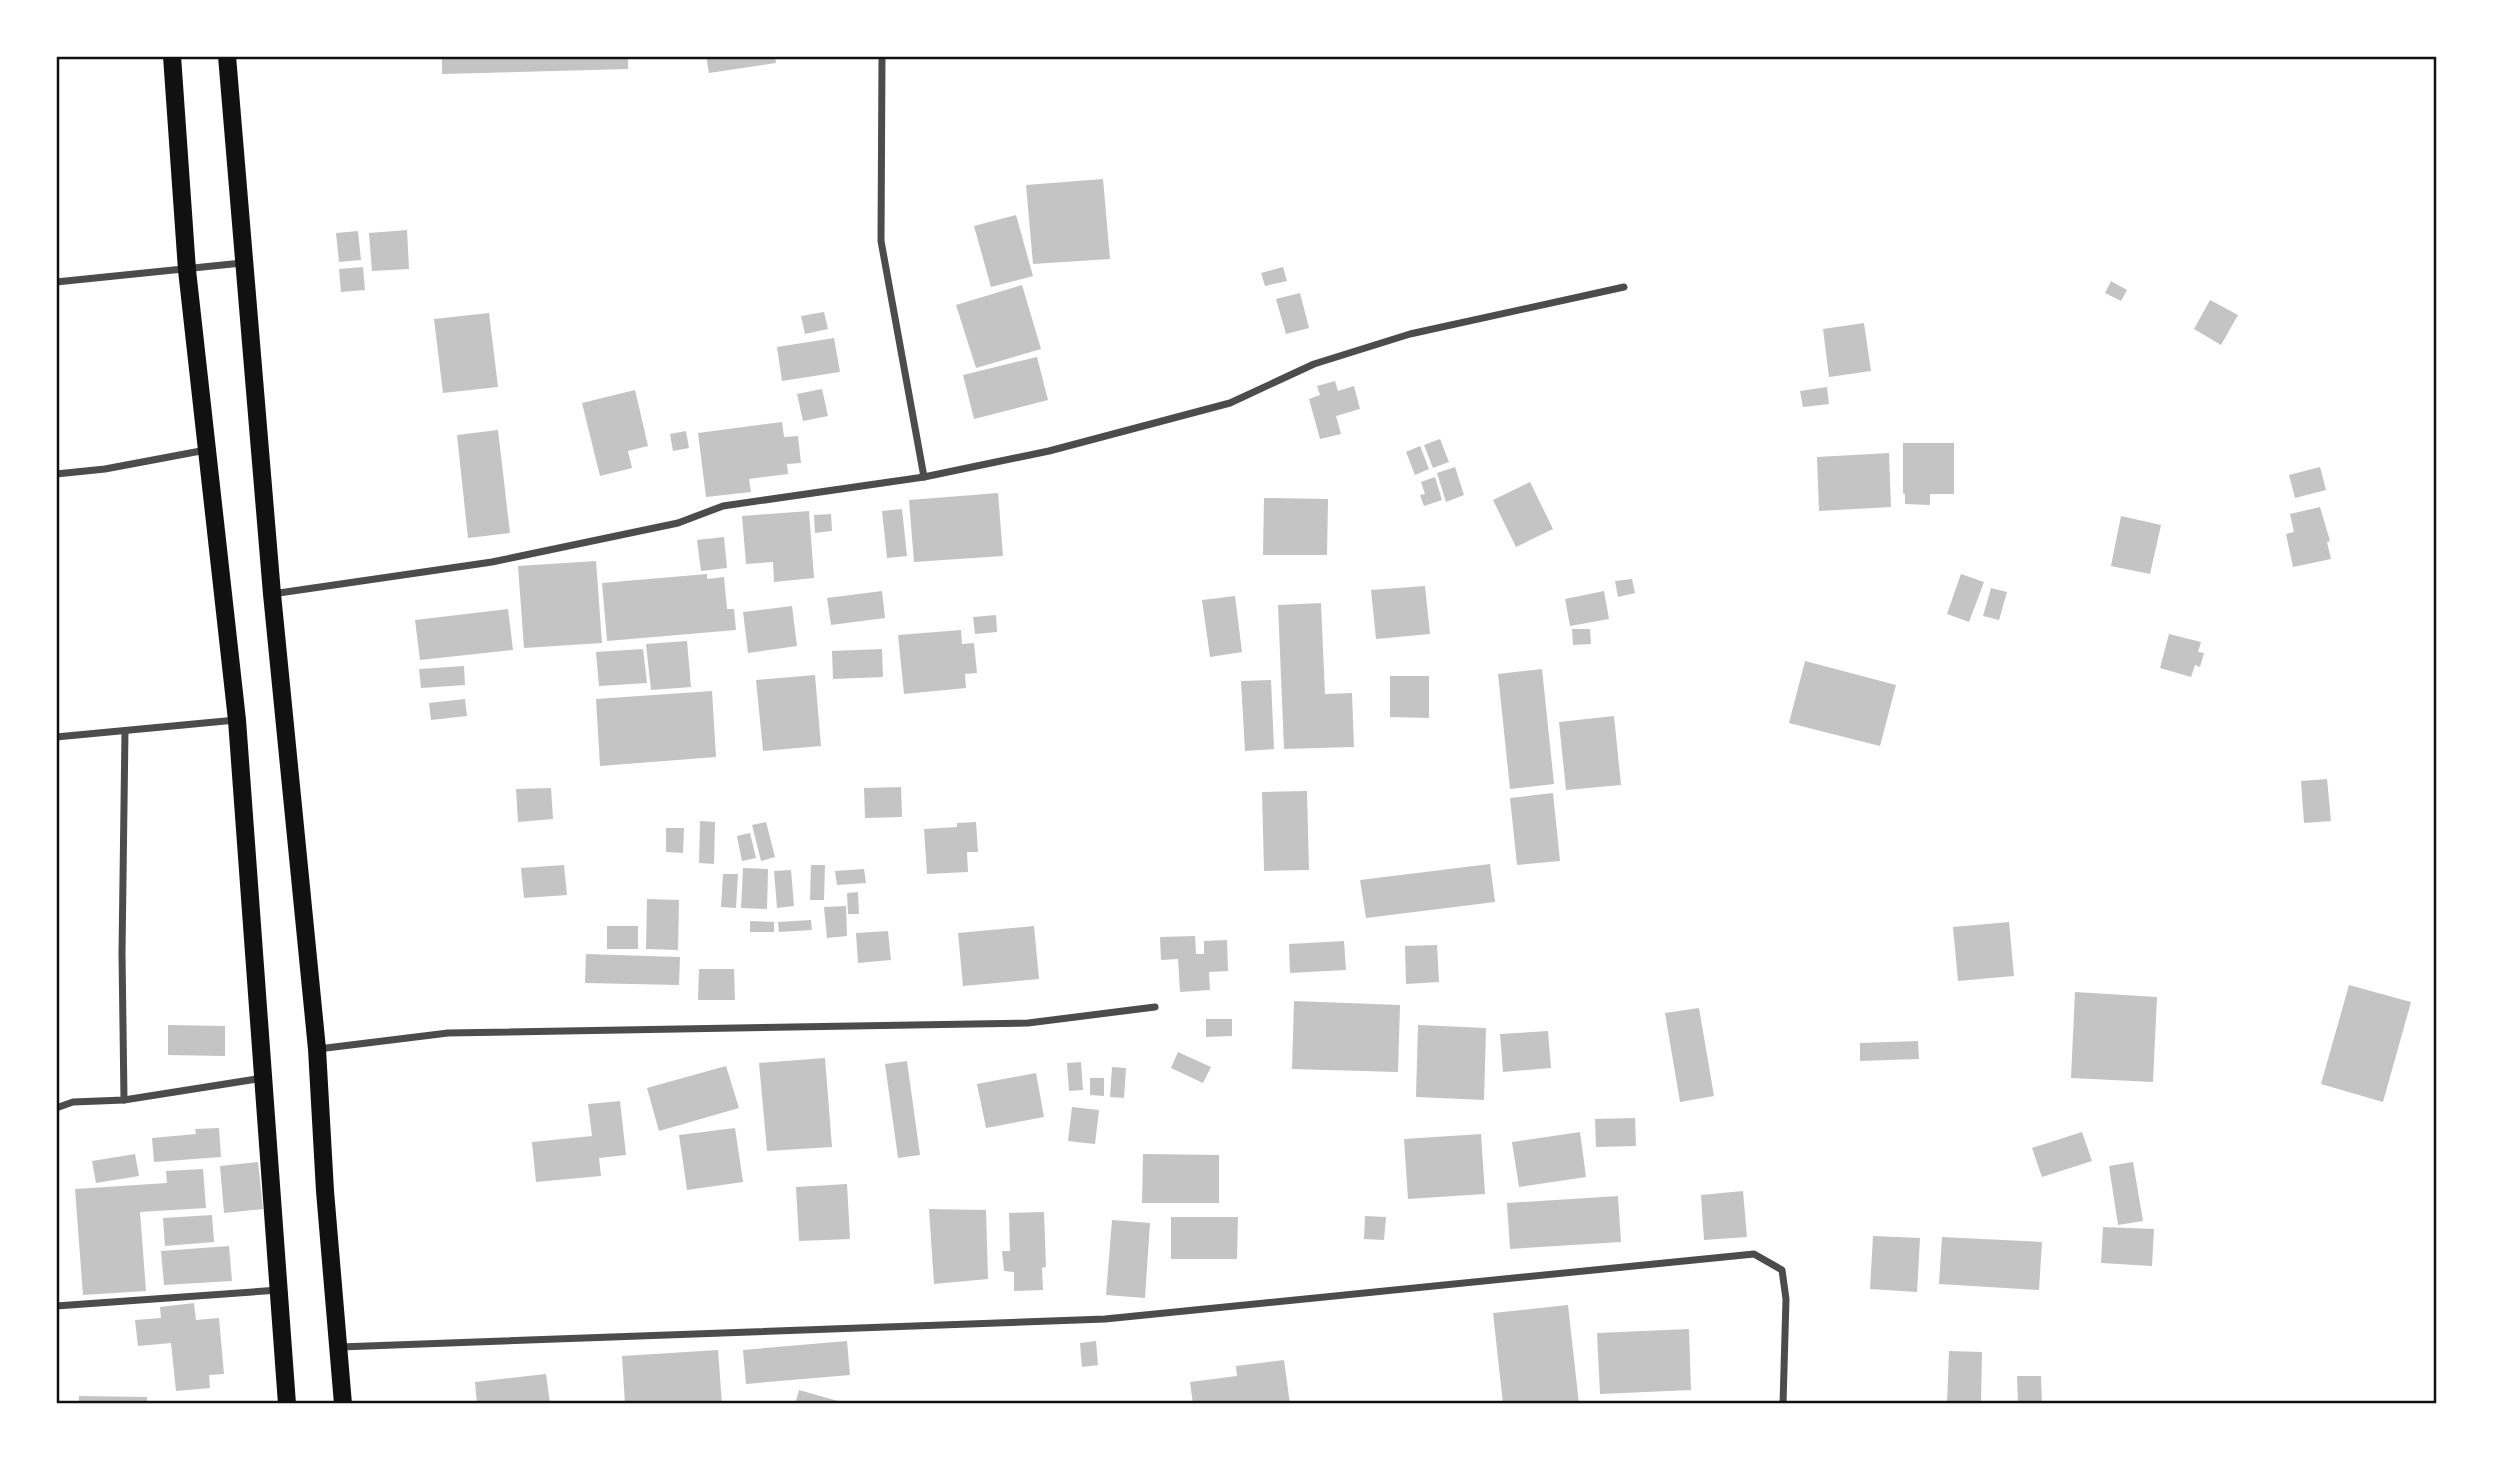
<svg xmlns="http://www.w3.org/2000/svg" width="2493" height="1460" font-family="'Golos Text',sans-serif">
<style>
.building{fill:#c4c4c4}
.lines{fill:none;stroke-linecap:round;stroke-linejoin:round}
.minor{stroke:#4c4c4c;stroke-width:7}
.primary{stroke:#111;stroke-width:18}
.neatline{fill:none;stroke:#111;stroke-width:2.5}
</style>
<rect width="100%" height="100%" fill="#fff"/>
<g class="building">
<polygon points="442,56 628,56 628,69 442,74"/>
<polygon points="706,56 775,56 776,63 709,73"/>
<polygon points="1103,179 1110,259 1033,264 1026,185"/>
<polygon points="1016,215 1033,276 991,287 974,226"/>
<polygon points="407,230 409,269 372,271 369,233"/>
<polygon points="358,231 361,260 339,262 336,233"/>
<polygon points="363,267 365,290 341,292 339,269"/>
<polygon points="1283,267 1287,281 1265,286 1261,273"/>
<polygon points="2111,281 2127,290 2121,301 2105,293"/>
<polygon points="1022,285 1041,349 976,368 956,305"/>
<polygon points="1300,293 1309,328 1286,334 1276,299"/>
<polygon points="2210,300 2238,315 2221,345 2194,329"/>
<polygon points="824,312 828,329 805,334 801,316"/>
<polygon points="489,313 498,387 443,393 434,319"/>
<polygon points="1864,323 1871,371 1829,377 1823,329"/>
<polygon points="834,338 840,372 782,381 777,347"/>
<polygon points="1037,357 1048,400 974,419 963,375"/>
<polygon points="1335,381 1338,391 1354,386 1360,409 1336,416 1341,434 1320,439 1309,399 1320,395 1317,386"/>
<polygon points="1827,387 1829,404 1803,407 1800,391"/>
<polygon points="822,389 828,416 803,421 797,394"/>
<polygon points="635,390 648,446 628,451 632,468 600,476 582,403"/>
<polygon points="782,422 784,437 798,436 801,463 787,464 788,474 749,479 751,492 706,497 698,433"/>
<polygon points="498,430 510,533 468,538 457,435"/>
<polygon points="686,431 689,448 673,451 670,434"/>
<polygon points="1440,439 1449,462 1433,468 1424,445"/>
<polygon points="1903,443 1954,443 1954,494 1930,494 1930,505 1905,504 1905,494 1903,493"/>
<polygon points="1420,446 1429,469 1415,475 1406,452"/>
<polygon points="1889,453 1891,507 1819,511 1817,457"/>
<polygon points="1455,467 1464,495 1446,502 1437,473"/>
<polygon points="2320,467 2326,490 2295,498 2289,475"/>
<polygon points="1435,477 1442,500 1424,506 1420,495 1425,494 1421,482"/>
<polygon points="1530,482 1553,529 1516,547 1493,500"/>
<polygon points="998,493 1003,556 914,562 909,500"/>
<polygon points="1264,498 1328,499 1327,555 1263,555"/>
<polygon points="2320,507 2330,541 2327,542 2331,559 2293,567 2286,534 2294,532 2290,514"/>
<polygon points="902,509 907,556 887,558 882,511"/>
<polygon points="809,511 814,578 774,582 773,562 746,564 742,516"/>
<polygon points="831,514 832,531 815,533 814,515"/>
<polygon points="2121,516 2161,525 2150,574 2111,566"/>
<polygon points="724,537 727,568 701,571 697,540"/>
<polygon points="596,561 602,643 524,648 518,566"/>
<polygon points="707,574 707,579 724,577 727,609 734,609 736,630 607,641 602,583"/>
<polygon points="1961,574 1984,582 1969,622 1947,614"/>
<polygon points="1632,579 1635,593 1618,597 1615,581"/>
<polygon points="1425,586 1430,634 1376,639 1371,590"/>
<polygon points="1991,588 2007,592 1999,620 1983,616"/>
<polygon points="882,591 885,618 831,625 827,598"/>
<polygon points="1604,591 1609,619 1570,626 1565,599"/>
<polygon points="1235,596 1242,652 1210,657 1202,600"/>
<polygon points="1321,603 1325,694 1352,693 1354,747 1284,749 1278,605"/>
<polygon points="792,606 797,646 748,653 743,612"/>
<polygon points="508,609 513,650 420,660 415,620"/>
<polygon points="996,615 997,632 975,634 973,617"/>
<polygon points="1572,629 1590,629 1591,644 1573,645"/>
<polygon points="961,630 962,644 974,643 977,673 965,674 966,688 904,694 898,635"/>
<polygon points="2169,634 2201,642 2198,652 2204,653 2200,667 2195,665 2191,677 2160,668"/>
<polygon points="687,641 691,687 651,690 646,644"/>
<polygon points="643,649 647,683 599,686 596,652"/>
<polygon points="882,649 883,677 833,679 832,651"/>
<polygon points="1805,661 1896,685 1880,746 1789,723"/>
<polygon points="464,666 465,685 421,688 419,669"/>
<polygon points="1542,669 1554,784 1510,789 1498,674"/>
<polygon points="815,675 821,746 763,751 756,680"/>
<polygon points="1390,676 1429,676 1429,718 1390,717"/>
<polygon points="1271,680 1274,749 1245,751 1241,681"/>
<polygon points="712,691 716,757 600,766 596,699"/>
<polygon points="465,699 467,716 431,720 429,703"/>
<polygon points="1614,716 1621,785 1566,790 1559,722"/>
<polygon points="2327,779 2331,821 2304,823 2301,781"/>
<polygon points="901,787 902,817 865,818 864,788"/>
<polygon points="551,788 553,819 518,822 516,789"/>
<polygon points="1307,791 1309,870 1264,871 1262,792"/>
<polygon points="1553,793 1560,861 1517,865 1510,798"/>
<polygon points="700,821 715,822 714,864 699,863"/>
<polygon points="766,822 775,857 761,861 752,825"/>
<polygon points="976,822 978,852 967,852 968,872 927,874 924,829 957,827 957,823"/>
<polygon points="666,828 684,828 683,853 666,852"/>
<polygon points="750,833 756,858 742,861 737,836"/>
<polygon points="1490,864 1495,902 1366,918 1360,880"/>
<polygon points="564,865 567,895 524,898 521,868"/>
<polygon points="811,865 825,865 824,900 810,900"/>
<polygon points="743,868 768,869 767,909 741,908"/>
<polygon points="864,869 866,883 837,885 835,871"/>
<polygon points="791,870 794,906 777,908 774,871"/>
<polygon points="723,874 738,874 736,908 721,907"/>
<polygon points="858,892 859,914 848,914 847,893"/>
<polygon points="647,899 679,900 678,950 646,949"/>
<polygon points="846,906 847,936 827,938 824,907"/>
<polygon points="811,920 812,930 779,932 778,922"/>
<polygon points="750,921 774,922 774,932 750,932"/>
<polygon points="2009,922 2014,976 1958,981 1953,927"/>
<rect x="607" y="926" width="31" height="23"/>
<polygon points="1034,926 1039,979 963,986 958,933"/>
<polygon points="888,931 891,960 858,963 856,933"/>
<polygon points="1195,936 1196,954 1204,954 1204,941 1227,940 1228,971 1209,972 1210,990 1180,992 1178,959 1161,960 1160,937"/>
<polygon points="1344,941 1346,970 1290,973 1289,944"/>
<polygon points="1437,945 1439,982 1406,984 1405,946"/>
<polygon points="586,954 680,957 679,985 585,983"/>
<polygon points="699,969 734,969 735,1000 698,1000"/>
<polygon points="2349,985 2411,1002 2383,1102 2321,1084"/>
<polygon points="2075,992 2157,997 2153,1082 2071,1078"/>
<polygon points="1294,1001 1400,1005 1398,1072 1292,1069"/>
<polygon points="1699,1008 1714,1096 1680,1102 1665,1013"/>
<polygon points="1206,1019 1232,1019 1232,1036 1206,1037"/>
<polygon points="168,1025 225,1026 225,1056 168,1055"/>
<polygon points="1418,1025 1486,1028 1484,1100 1416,1097"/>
<polygon points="1548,1031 1551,1068 1503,1072 1500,1034"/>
<polygon points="1918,1041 1919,1059 1860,1061 1860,1043"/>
<polygon points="1178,1052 1211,1067 1203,1083 1171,1068"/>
<polygon points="825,1058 832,1147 767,1151 759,1063"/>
<polygon points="907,1061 920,1155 898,1158 885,1064"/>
<polygon points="1081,1062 1083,1090 1069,1091 1067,1063"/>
<polygon points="726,1066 739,1108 659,1131 647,1088"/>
<polygon points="1112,1067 1126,1068 1124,1098 1110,1097"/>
<polygon points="1036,1073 1044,1117 986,1128 977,1084"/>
<polygon points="1090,1078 1104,1078 1104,1096 1090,1095"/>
<polygon points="620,1101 626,1155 599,1158 601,1176 536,1182 532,1142 592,1136 588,1104"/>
<polygon points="1072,1107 1099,1110 1095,1144 1068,1141"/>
<polygon points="1635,1118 1636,1146 1596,1147 1595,1119"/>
<polygon points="219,1128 221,1157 154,1162 152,1138 196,1134 195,1129"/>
<polygon points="735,1128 743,1182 687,1190 679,1135"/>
<polygon points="1580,1132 1586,1177 1519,1187 1512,1142"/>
<polygon points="2082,1132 2092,1161 2042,1177 2032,1148"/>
<polygon points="1481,1134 1485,1194 1408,1199 1404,1139"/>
<polygon points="135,1154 139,1176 96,1183 92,1161"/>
<polygon points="1143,1154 1219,1155 1219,1203 1142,1203"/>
<polygon points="258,1162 263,1209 224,1213 220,1166"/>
<polygon points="2133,1162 2143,1221 2118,1225 2109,1166"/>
<polygon points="203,1169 206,1208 140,1212 146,1291 83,1295 75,1189 167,1183 166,1171"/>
<polygon points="847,1184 850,1239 799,1241 796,1187"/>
<polygon points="1743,1191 1747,1237 1704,1240 1701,1195"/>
<polygon points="1618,1196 1621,1242 1510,1249 1507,1203"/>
<polygon points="929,1209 986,1210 988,1279 934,1284"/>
<polygon points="1044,1212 1046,1267 1042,1268 1043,1290 1014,1291 1014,1272 1004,1271 1002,1251 1010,1251 1009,1213"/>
<polygon points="212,1215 214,1242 165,1246 163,1218"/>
<polygon points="1365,1216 1386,1217 1384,1240 1364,1239"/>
<polygon points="1171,1217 1238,1217 1237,1259 1171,1259"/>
<polygon points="1112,1220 1150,1223 1145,1298 1106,1295"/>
<polygon points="2103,1227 2154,1229 2152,1266 2101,1263"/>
<polygon points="1873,1236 1920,1238 1917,1292 1870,1289"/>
<polygon points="1942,1237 2042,1242 2039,1290 1939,1284"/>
<polygon points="229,1246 232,1281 164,1285 161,1251"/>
<polygon points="194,1303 196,1320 219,1318 224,1374 209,1375 210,1388 176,1391 171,1343 138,1346 135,1320 161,1318 160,1307"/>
<polygon points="1568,1305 1579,1404 1503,1404 1493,1313"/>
<polygon points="1689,1329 1691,1390 1600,1394 1597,1333"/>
<polygon points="847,1341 850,1375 746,1384 743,1350"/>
<polygon points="1096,1341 1098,1365 1082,1367 1080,1343"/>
<polygon points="718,1350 722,1404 625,1404 622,1356"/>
<polygon points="1949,1351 1982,1352 1981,1404 1947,1404"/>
<polygon points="1284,1360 1290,1404 1193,1404 1190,1382 1237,1376 1236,1366"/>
<polygon points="546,1374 550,1404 477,1404 475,1382"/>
<polygon points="2017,1376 2041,1376 2042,1404 2018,1404"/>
<polygon points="799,1390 845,1403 845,1404 795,1404"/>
<polygon points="79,1396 147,1397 147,1404 79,1404"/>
</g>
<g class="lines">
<g class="minor">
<polyline points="882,56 881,241 924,477"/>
<polyline points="56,282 242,263"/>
<polyline points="56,474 105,469 206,450"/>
<polyline points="272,594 492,562 678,523 723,506 924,477 1049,451 1230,403 1314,364 1410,334 1624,287"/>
<polyline points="56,737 236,720"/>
<polyline points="318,1049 448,1033 1028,1023 1155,1007"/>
<polyline points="124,1100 122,953 125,731"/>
<polyline points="56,1108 73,1102 124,1100 263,1078"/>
<polyline points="56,1306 279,1290"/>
<polyline points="340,1347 1105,1319 1754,1254 1782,1270 1786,1299 1783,1404"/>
</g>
<g class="primary">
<polyline points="172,56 187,270 237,720 287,1404"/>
<polyline points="227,56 272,594 317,1049 325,1191 343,1404"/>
</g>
</g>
<rect width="2493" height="1460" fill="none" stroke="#ffffff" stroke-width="116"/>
<rect x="58" y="58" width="2377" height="1344" class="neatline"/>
</svg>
